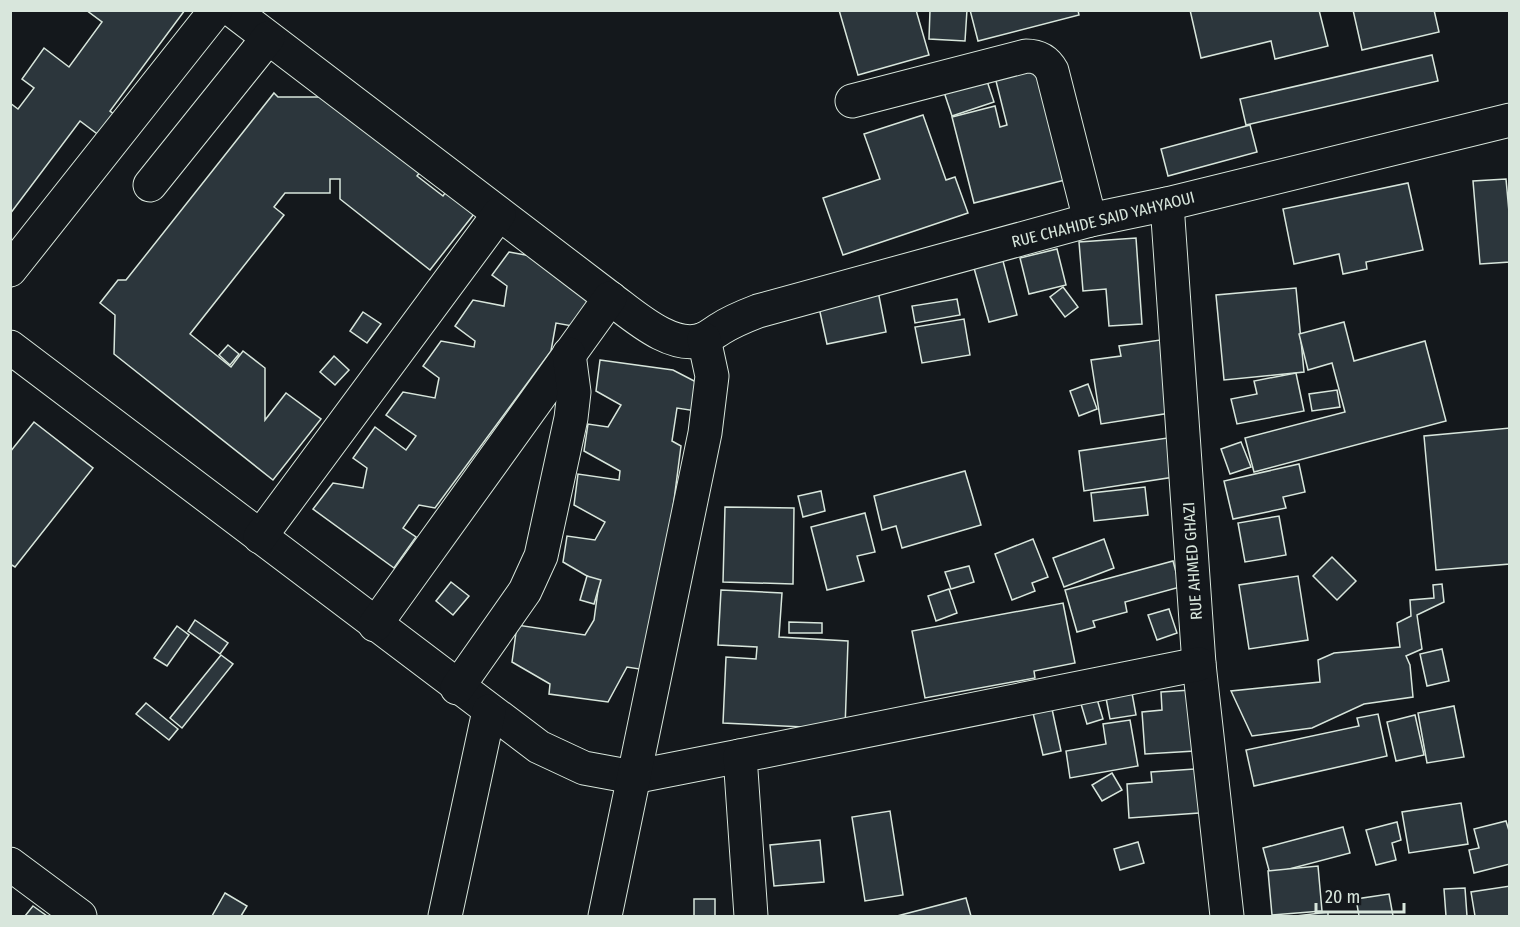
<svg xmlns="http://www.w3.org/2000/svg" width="1520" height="927" font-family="'Fira Sans Condensed',sans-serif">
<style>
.building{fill:#2c363c;stroke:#d8e6dc;stroke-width:1.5}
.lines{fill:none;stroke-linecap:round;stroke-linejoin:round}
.minor-casing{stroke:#d8e6dc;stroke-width:35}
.minor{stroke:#14181c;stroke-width:33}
.labels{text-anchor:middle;stroke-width:4.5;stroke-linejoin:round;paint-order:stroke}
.street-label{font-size:16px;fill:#d8e6dc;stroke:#14181c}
</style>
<rect width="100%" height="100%" fill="#14181c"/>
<g class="building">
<polygon points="86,10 185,10 110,111 119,118 104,139 80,121 10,214 10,103 18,109 34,88 22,79 44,48 69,67 102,22"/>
<polygon points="839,10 916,10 929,55 858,75"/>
<polygon points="930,10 967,10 965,41 929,39"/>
<polygon points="970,10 1078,10 1079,15 978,41"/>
<polygon points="1190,10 1319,10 1328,46 1275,59 1271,41 1201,58"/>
<polygon points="1353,10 1434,10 1439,32 1362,50"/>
<polygon points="1432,55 1438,81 1246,125 1240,99"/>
<polygon points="1038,62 1069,179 974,203 952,117 995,106 1000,127 1007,125 994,73"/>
<polygon points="984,72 994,102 952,116 942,86"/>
<polygon points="274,93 278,97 330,97 422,170 417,176 443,196 453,182 481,205 430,270 340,199 340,179 330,179 330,193 285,193 274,207 284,215 190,334 231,367 243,351 265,368 265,420 286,393 321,419 273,480 114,354 115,315 100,303 118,280 126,280"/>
<polygon points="923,115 946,180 955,177 968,213 843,255 823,198 880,179 864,134"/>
<polygon points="1250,125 1257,152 1168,176 1161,149"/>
<polygon points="1506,179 1510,223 1510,262 1480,264 1473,181"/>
<polygon points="1408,183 1423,250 1366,262 1367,269 1343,274 1339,254 1294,264 1283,209"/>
<polygon points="1136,238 1142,324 1109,326 1106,289 1083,291 1079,242"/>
<polygon points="1057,249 1066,285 1029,294 1020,258"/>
<polygon points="509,252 542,258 599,299 578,327 556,323 551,351 435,508 419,505 403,528 416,537 394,568 313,509 333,483 363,488 367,468 353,458 375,427 406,450 416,436 386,415 403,392 435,398 439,378 423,366 441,341 474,347 475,341 455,326 473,300 504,306 507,286 492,275"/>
<polygon points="1003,261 1017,315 989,322 974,268"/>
<polygon points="1063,287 1078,307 1065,317 1050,297"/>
<polygon points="1296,288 1304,372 1224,380 1216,295"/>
<polygon points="878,291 886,332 827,344 818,303"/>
<polygon points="957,299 960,315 915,323 912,306"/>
<polygon points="363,312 381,324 367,343 350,331"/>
<polygon points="964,319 970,355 922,363 915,327"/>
<polygon points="1344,322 1354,361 1425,341 1446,421 1254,472 1245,438 1345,412 1332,363 1308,370 1299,334"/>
<polygon points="1160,340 1170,413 1101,424 1091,360 1121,356 1119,346"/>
<polygon points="228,345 239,354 230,365 219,355"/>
<polygon points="334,356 349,370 335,385 320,372"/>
<polygon points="600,360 673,370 700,384 696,411 677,408 672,441 681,446 652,671 627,667 608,702 549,694 550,684 512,662 517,625 585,635 594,620 599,583 563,562 567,536 595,540 605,522 574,505 578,474 619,480 620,471 584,451 588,424 608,427 621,405 596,391"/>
<polygon points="1296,373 1304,411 1237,424 1231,399 1257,394 1254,381"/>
<polygon points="1088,384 1097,409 1079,416 1070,391"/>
<polygon points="1337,390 1340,407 1312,411 1309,394"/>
<polygon points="34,422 93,468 15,567 10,564 10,452"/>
<polygon points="1510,428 1510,564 1436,570 1424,436"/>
<polygon points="1181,436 1187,475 1084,491 1079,451"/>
<polygon points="1241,442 1251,467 1230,474 1221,449"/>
<polygon points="1299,464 1305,492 1283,497 1286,508 1233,519 1224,481"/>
<polygon points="965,471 981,525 902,548 896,526 882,530 874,496"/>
<polygon points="1145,487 1148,515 1094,521 1091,493"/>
<polygon points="821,491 825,511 803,517 798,496"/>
<polygon points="725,507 794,508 793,584 723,582"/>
<polygon points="865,513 875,552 857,556 864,581 827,590 811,527"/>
<polygon points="1279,516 1286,555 1245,562 1238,523"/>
<polygon points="1033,539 1048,577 1032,583 1035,591 1012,600 995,554"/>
<polygon points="1104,539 1114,568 1064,587 1053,558"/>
<polygon points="1332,557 1356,581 1337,600 1313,576"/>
<polygon points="1173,561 1180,587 1125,602 1127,612 1093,621 1095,627 1077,632 1065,590"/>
<polygon points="969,566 974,582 951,589 945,572"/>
<polygon points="587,576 601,580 594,604 580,600"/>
<polygon points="1298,576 1308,640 1249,649 1239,585"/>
<polygon points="451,582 469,596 453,615 436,601"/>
<polygon points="1442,584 1444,602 1417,615 1422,649 1406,656 1410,665 1413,697 1364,704 1312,728 1252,736 1231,691 1320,682 1318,660 1334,653 1400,647 1397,623 1411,616 1410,600 1434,598 1433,585"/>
<polygon points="949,589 957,613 936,621 928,596"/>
<polygon points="721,590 782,593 779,637 848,641 845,729 723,723 726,657 756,659 757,647 718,645"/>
<polygon points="1063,603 1075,663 1034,671 1035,678 925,698 912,631"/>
<polygon points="1169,609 1177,633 1157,640 1148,615"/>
<polygon points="195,620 228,643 220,654 188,631"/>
<polygon points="789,622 822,623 822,633 789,633"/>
<polygon points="177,626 189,635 167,666 154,658"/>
<polygon points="1442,649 1449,681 1427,686 1420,654"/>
<polygon points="221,655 233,664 182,728 170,718"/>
<polygon points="1191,690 1195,751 1145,754 1142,712 1162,710 1161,692"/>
<polygon points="1132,693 1136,715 1110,719 1106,698"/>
<polygon points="1097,699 1103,719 1087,724 1081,704"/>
<polygon points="146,703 178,729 169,740 136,714"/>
<polygon points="1454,706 1464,757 1427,763 1418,713"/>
<polygon points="1052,709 1061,751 1043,755 1033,713"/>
<polygon points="1378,714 1387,756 1254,786 1246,750 1359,726 1357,718"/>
<polygon points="1415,715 1424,755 1396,761 1387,722"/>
<polygon points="1130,720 1138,766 1070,778 1066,751 1106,744 1103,724"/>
<polygon points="1209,768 1213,812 1129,818 1127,784 1152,782 1151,772"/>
<polygon points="1112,773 1122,790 1102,801 1092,785"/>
<polygon points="1461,803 1468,844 1409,853 1402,812"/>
<polygon points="890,811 903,895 865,901 852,817"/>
<polygon points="1506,821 1510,834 1510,864 1474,873 1469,850 1479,848 1474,829"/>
<polygon points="1397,822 1401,840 1392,843 1396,860 1376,865 1366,830"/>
<polygon points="1343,827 1350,853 1270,874 1263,848"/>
<polygon points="820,840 824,882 774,886 770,845"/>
<polygon points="1138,842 1144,863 1120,870 1114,849"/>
<polygon points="1318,866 1322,911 1272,915 1268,871"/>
<polygon points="1510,886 1510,916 1475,916 1471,892"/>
<polygon points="1465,888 1467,916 1446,916 1444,889"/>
<polygon points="225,893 247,906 241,916 212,916"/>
<polygon points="1389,894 1393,916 1359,916 1356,899"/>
<polygon points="966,898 971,916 897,916"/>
<rect x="694" y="899" width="21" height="17"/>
<polygon points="33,906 47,916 25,916"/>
<polygon points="1328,912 1328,916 1296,916"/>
</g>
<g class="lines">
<defs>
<g id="minor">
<path d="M232,10L610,298C633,315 673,352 704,339C710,336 715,332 720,329C732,321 745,316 758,311L1090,220L1167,204L1510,120"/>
<path d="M852,101L1026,56C1038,56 1046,60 1052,71L1090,220"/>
<polyline points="150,185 268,38"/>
<polyline points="1167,204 1199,664 1227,916"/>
<polyline points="10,270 216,10"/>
<polyline points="10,347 539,747 584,768 633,777 740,756"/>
<polyline points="260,537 499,214"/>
<polyline points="375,625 610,298"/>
<polyline points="457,688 525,591 541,556 571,418 574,392 569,354"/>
<polyline points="10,864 80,916"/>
<polyline points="445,916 489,711"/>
<polyline points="605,916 705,433 712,376 704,339"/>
<polyline points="751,916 740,756 1199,664"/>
</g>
</defs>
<use href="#minor" class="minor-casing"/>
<use href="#minor" class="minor"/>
</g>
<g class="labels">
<g class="street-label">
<text transform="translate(1103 219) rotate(-14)" y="6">RUE CHAHIDE SAID YAHYAOUI</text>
<text transform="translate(1192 561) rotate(-94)" y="6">RUE AHMED GHAZI</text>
</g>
</g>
<rect width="1520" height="927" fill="none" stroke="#d8e6dc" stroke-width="24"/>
<path d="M1316 903v9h88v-9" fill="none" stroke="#d8e6dc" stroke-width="3"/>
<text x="1325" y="903" font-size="18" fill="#d8e6dc" stroke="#14181c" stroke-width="4.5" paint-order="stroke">20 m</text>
</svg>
